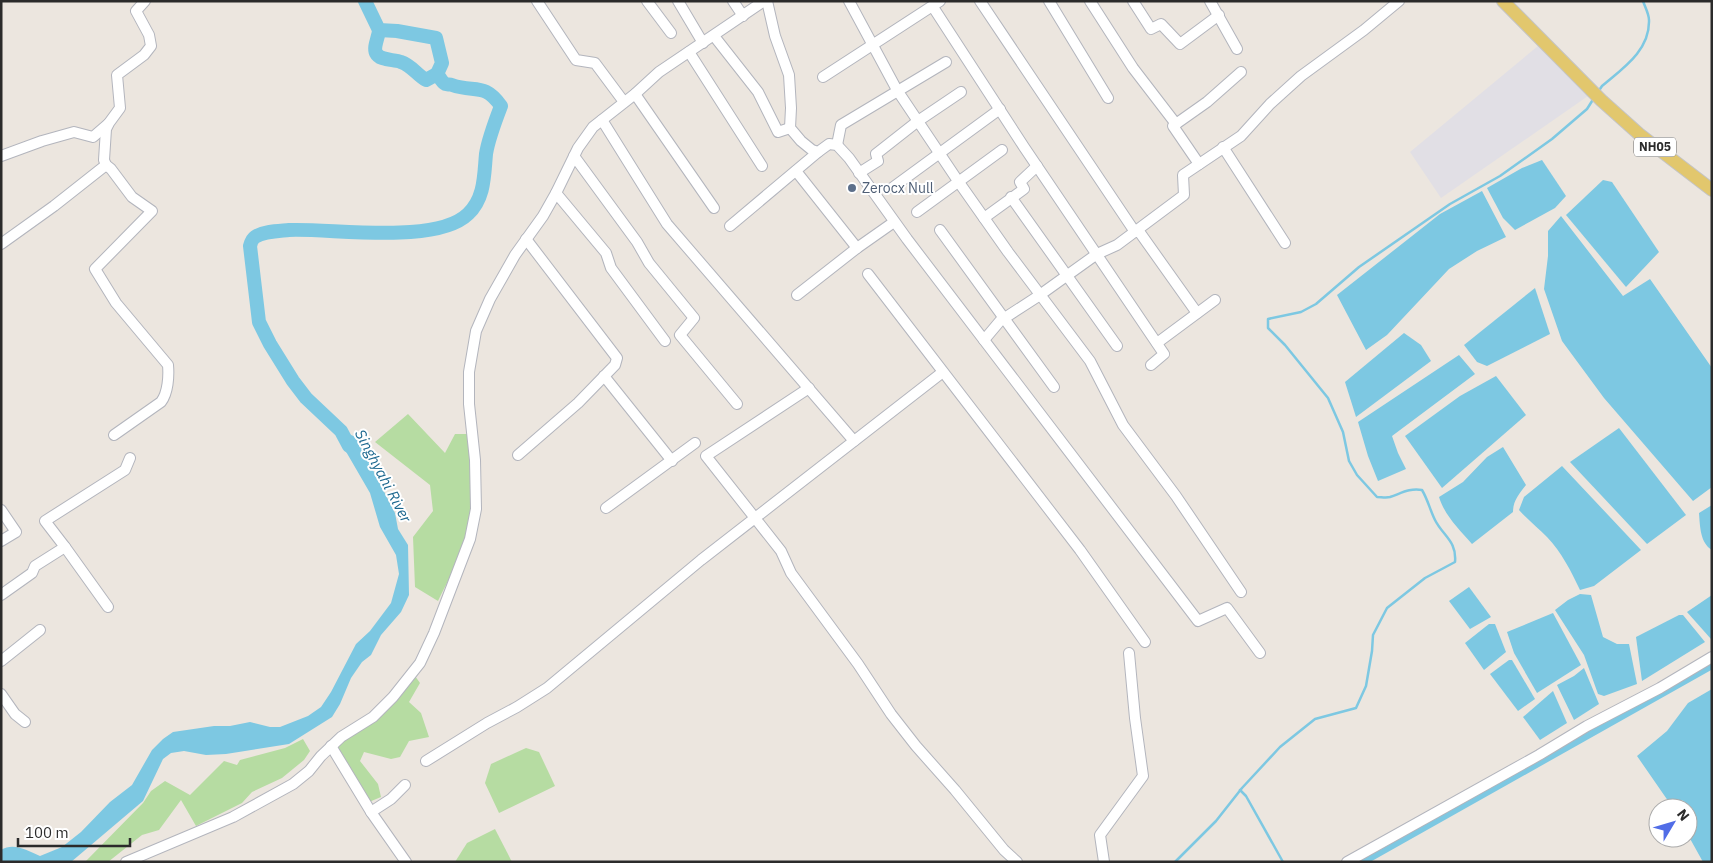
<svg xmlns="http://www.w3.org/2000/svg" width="1713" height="863" font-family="'IBM Plex Sans',sans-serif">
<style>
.industrial{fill:#e1dfe5}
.green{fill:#b6dca2}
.water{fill:#7dc8e2}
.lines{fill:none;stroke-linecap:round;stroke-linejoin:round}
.stream{stroke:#7dc8e2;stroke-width:2.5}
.canal{stroke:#7dc8e2;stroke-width:8}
.river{stroke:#7dc8e2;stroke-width:14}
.minor-casing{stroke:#b3b5bd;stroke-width:12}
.major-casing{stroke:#c4c4c4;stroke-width:14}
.minor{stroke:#fff;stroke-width:10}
.major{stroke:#e2c76d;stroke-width:12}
.service-dot{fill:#5c6f8a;stroke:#fff;stroke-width:2}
.labels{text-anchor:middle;stroke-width:4;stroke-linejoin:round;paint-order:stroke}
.shield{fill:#fff;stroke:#6b6b6b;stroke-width:1}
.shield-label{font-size:12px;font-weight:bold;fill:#2b2b2b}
.service-label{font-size:14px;fill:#4e5e75;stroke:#fff;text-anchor:start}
.water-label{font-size:15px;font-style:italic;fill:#1c688f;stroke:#fff}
</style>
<rect width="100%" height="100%" fill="#ece6df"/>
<polygon class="industrial" points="1538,46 1588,96 1441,198 1410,152"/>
<g class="green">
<path d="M408,414L445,453L455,434H468C472,469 476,508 466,542C459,562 447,582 438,601L415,587L413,537L433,511L430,485L375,442Z"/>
<polygon points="415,676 420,683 409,702 421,713 429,737 409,741 400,757 391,759 364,752 360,761 378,784 381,797 369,802 336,747"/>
<polygon points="303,739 310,751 304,760 282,778 252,792 242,803 196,826 181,800 159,830 142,835 108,862 85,862 143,803 151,791 165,781 190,795 224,761 237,765 240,760 285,748"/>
<polygon points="526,748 539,752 555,786 499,813 485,783 491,764"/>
<polygon points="495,829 512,862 455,862 467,843"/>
</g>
<g class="water">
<polygon points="1542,160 1566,196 1555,208 1515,230 1503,218 1487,188 1522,168"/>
<polygon points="1603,180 1612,182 1659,252 1626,287 1566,215"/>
<polygon points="1482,191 1506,237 1477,251 1449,269 1387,335 1366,350 1337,295 1440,214"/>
<polygon points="1561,216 1623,296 1650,279 1712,368 1712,487 1693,501 1604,398 1562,341 1544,289 1548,256 1548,231"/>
<polygon points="1535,288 1550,334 1487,366 1477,362 1464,345"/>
<polygon points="1404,333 1421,345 1431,361 1356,417 1345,382"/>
<polygon points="1459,355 1475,374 1392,436 1398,453 1406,469 1378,481 1368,456 1358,422"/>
<polygon points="1496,376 1526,415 1442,488 1405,436 1460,396"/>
<polygon points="1619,428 1686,515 1647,544 1570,462"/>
<path d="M341,431L356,437L395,513L398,529L408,545L409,595L401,612L381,635L371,655L362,662L351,678L340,704L332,717L289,744L226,754L206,755L184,751L171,753L163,759L143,801L71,862H1V850C14,842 28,851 40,856L62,847L81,832L110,802L132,785L152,750L163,739L173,732L214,726H230L250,722L270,727H280L308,716L321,707L331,692L356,644L370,631L391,603L399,574L396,555L380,527L370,493L341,443Z"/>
<path d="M1503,447L1526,485C1519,494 1513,501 1513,512L1472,544C1459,529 1445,516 1439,497L1463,482L1487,457Z"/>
<path d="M1562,466L1641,550L1594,586L1580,590C1571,571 1562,553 1547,537C1538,528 1528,520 1519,510L1524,497Z"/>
<path d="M1712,505V550C1700,543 1700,526 1699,513Z"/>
<polygon points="1469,587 1491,617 1470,629 1449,601"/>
<polygon points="1580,594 1591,595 1603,637 1617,644 1629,644 1637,684 1604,696 1598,694 1584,655 1555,610 1568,600"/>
<polygon points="1712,595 1712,638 1711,639 1687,612"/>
<polygon points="1553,613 1581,665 1537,693 1514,653 1507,632"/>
<polygon points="1679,615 1683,615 1705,642 1642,681 1636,637"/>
<polygon points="1489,624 1495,624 1506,652 1484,670 1465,643"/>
<polygon points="1509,660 1512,660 1535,699 1518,711 1490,674"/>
<polygon points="1584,668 1599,704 1574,720 1557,685 1574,676"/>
<polygon points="1712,689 1712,862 1703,862 1688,835 1688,808 1673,808 1637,756 1667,731 1688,703"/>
<polygon points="1553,691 1567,723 1540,740 1523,717"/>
</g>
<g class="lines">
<g class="stream">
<path d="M1598,92L1602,86C1622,69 1650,51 1649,20C1649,14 1645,7 1643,1"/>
<polyline points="1240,790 1246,796 1283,862"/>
<path d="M1175,862L1216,821L1242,788L1280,747L1315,719L1356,708L1366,686L1372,651L1373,635L1387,608L1425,578L1455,562C1457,541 1443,536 1435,520C1430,510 1428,500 1422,490C1409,488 1402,493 1390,497C1386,498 1381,497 1377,497L1357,475L1349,461L1343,432L1328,398L1285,345L1268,328V319L1301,312L1316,304L1359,267L1450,204L1500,176L1552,139L1587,109L1594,98"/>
</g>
<polyline class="canal" points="1362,862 1712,665"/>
<g class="river">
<path d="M379,30C379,36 373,47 376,53C380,61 394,59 401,62C411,65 417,75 426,80L437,74"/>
<path d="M349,446L341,431L306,398L293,381L270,344L259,322L250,246C251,242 252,239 255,237C264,231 279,231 289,230C333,228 436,245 468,214C485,198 484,175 486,154C488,141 496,119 501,106C484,82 475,93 452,85C449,84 446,85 444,83C442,82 439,76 437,74L442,63L436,38L397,31L379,30L365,1"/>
</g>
<defs>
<g id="minor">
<polyline points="537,1 576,60 595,63 624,102"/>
<polyline points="647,1 671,33"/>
<polyline points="678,1 703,43"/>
<polyline points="733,1 743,16"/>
<polyline points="767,1 775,36 789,75 791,108 790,128 801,141 812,150 818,152 829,144 837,145 849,158 907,239 1198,621 1227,608 1260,653"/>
<polyline points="849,1 897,90 958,181 1008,252 1090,361 1123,425 1176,496 1241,592"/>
<polyline points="980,1 1135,232"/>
<polyline points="1049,1 1108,98"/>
<polyline points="1090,1 1133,68 1176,124"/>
<polyline points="1133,1 1151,29 1161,24 1180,44 1219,15"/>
<polyline points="1210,1 1237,49"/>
<polyline points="933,7 1024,147 1164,354 1151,365"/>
<polyline points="714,36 758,92 778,132 790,128"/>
<polyline points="689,52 762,166"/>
<polyline points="823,77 940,1"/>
<polyline points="635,94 714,208"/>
<polyline points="602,120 667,224 854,441"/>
<polyline points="837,145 841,125 946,62"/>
<polyline points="1223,147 1285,243"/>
<polyline points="1,156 42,141 74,132 93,137 108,124"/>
<polyline points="574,156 637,242 649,263 694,318 680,335 737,404"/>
<polyline points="1199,164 1173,126 1207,102 1241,72"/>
<polyline points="796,171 857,248"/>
<polyline points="859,173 878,161 876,154 918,121 961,92"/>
<polyline points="892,188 1000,109"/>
<polyline points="556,193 606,253 611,268 665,341"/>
<polyline points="1011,197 1117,346"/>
<polyline points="917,212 1002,150"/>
<polyline points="984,218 1024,189 1020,182 1037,166"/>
<polyline points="730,226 818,152"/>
<polyline points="940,230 1054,387"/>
<polyline points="1138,230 1197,313"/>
<polyline points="1,244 54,206 106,165"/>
<polyline points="868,274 1080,550 1145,642"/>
<polyline points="797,295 857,248 894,222"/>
<polyline points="984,340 1000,321 1037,297 1097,254 1117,245 1184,195 1183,175 1241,136 1270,104 1301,76 1364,30 1399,1"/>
<polyline points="1157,343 1215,300"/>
<polyline points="604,376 672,461"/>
<polyline points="809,388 706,456 781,551 791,573 858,664 891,714 916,746 955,790 1004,850 1017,862"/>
<path d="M114,435L161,402C168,393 169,376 168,365L116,303L95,269L152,211L132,197L111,169L106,165L104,160L106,129L109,123L120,108L117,75L144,55L151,46L149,35L136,11L145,1"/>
<polyline points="518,455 578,403 615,365 617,358 526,239"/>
<polyline points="606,508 695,443"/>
<polyline points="1,510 16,532 1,541"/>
<polyline points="65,547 108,607"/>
<polyline points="1,595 32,573 35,566 65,547 45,521 125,470 130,458"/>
<polyline points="1,661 40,630"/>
<polyline points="1,694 15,714 25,722"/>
<polyline points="331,746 371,812 406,862"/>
<polyline points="426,761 487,723 517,707 547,688 701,560 939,375"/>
<polyline points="371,812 391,799 405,785"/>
<polyline points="126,862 233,817 293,784 309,771 321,756 341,737 373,717 393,697 420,663 434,633 470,539 476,509 475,460 469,404 469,372 476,331 490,299 515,255 543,216 556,193 578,148 593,127 635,94 659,72 764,1"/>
<polyline points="1104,862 1100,835 1143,776 1135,718 1129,653"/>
<polyline points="1347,862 1539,755 1587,726 1660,688 1712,657"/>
</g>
<polyline id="major" points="1503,1 1601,100 1639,134 1712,190"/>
</defs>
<use href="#minor" class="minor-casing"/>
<use href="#major" class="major-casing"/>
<use href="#minor" class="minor"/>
<use href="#major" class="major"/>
</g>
<circle class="service-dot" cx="852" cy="188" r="5"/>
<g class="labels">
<rect class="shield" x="1634" y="137.5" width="42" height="19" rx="4"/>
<g class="shield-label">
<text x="1655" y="151">NH05</text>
</g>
<g class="service-label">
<text x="862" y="193">Zerocx Null</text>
</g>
<g class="water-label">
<text transform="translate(383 476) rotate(62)" y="5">Singhyahi River</text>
</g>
</g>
<rect width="1713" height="863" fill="none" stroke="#2b2b2b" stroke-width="5"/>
<g transform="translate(1673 823) rotate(52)"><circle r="24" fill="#ffffff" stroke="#aaaaaa"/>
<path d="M0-4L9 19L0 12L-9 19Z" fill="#516de7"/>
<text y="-8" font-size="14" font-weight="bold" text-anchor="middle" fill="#2b2b2b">N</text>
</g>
<path d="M18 838v8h112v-8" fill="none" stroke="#2b2b2b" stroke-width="2.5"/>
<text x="25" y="838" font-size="15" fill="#2b2b2b" stroke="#ffffff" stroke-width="4" paint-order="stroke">100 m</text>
</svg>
